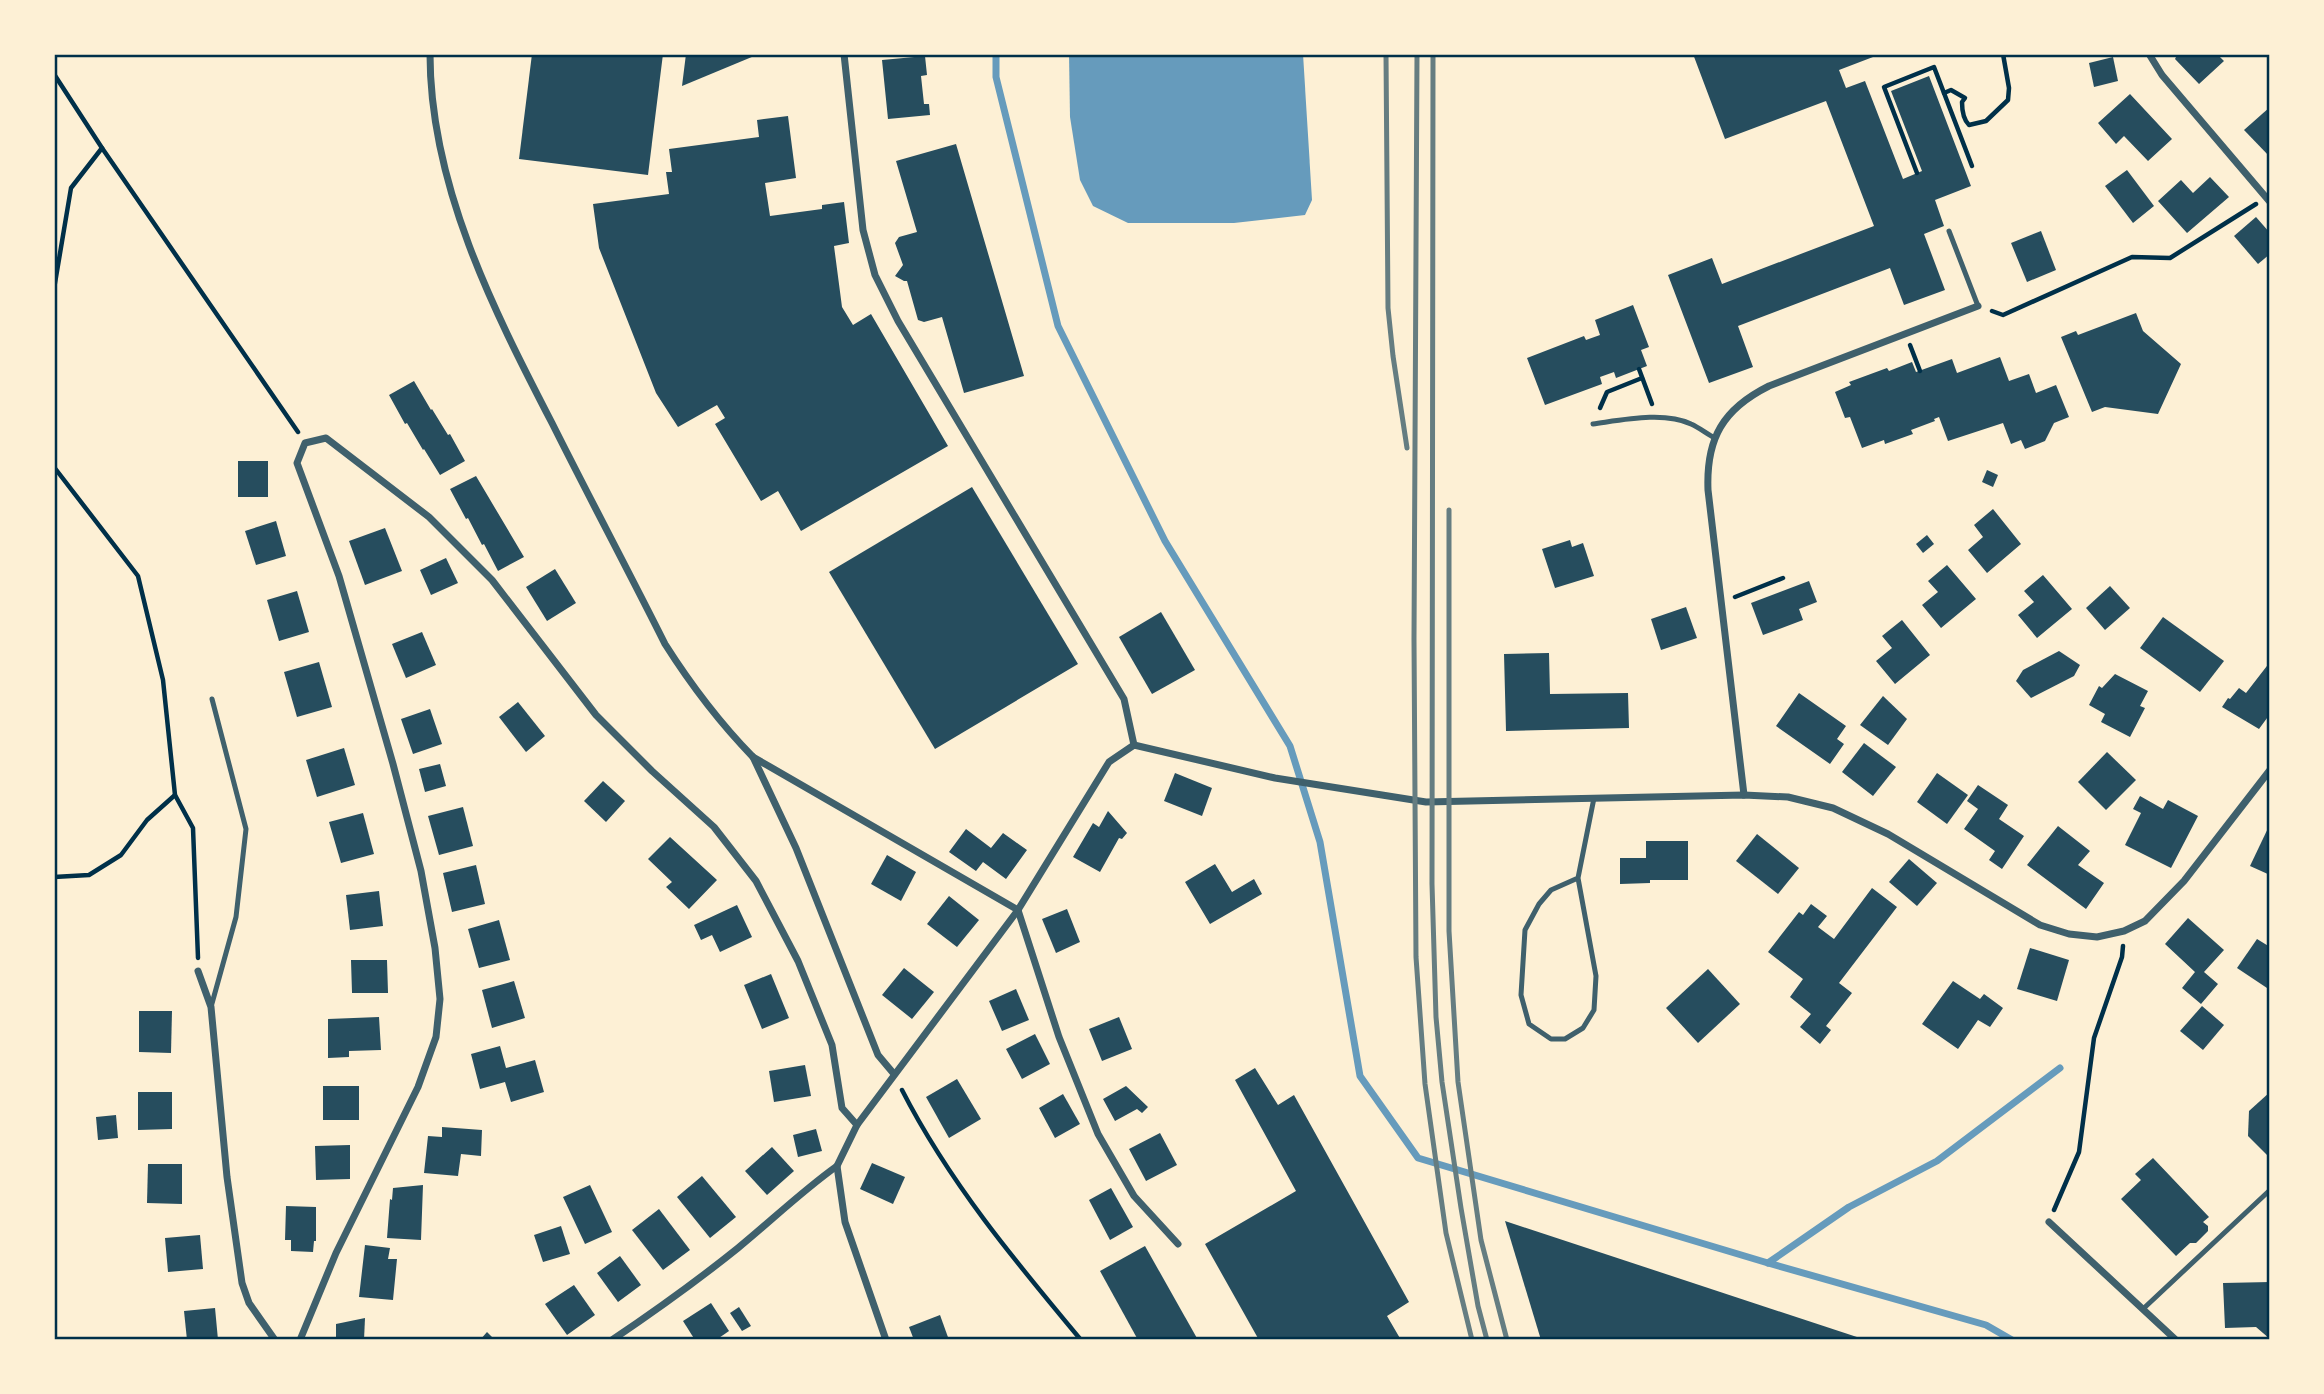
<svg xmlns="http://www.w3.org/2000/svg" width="2324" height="1394" font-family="'Golos Text',sans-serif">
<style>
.water{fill:#669bbc}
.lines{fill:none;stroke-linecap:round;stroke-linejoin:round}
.stream{stroke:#669bbc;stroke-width:7}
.building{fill:#264d5e}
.path{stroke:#003049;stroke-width:4.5}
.service{stroke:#3f606c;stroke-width:5}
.minor{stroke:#3f606c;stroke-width:7}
.rail{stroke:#657d81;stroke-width:5}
.neatline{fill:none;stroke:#003049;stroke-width:2.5}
</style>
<rect width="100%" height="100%" fill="#fdf0d5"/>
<polygon class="water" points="1069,54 1303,54 1312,200 1305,215 1234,223 1128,223 1093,206 1080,180 1070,117"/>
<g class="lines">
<g class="stream">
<polyline points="996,54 996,77 1058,326 1165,541 1290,746 1320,842 1360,1076 1418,1158 1768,1263 1986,1325 2012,1340"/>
<polyline points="1768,1263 1849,1207 1937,1161 2060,1068"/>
</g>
</g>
<g class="building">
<polygon points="532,54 663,54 648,175 519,159"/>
<polygon points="686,54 759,54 682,86"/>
<polygon points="1693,54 1872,54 1873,57 1839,70 1846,88 1865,81 1903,179 1922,171 1891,91 1929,76 1971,186 1935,200 1944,226 1924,234 1945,290 1904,305 1890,268 1738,326 1753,367 1709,383 1668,275 1712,258 1722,284 1874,226 1826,101 1725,139"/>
<polygon points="2174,54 2217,54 2224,61 2199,84 2175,59 2176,57"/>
<polygon points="925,56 927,75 921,76 924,104 929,104 930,115 888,119 882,60"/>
<polygon points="2113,57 2118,81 2094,87 2089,63"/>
<polygon points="2130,94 2172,139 2148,161 2124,136 2116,144 2098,123"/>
<polygon points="2270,107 2270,157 2244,130"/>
<polygon points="788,116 796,178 765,183 770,216 822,209 822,205 844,202 849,243 834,246 842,307 853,325 871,314 948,446 801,531 778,491 761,501 715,424 725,418 717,405 678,427 656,393 599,248 593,204 669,194 666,172 672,172 669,149 759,137 757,120"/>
<polygon points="956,144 1024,376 964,393 942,317 924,322 918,320 907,281 904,281 895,276 903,265 895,243 899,237 917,232 896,161"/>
<polygon points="2127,170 2154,206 2133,223 2105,186"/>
<polygon points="2210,177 2229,197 2187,233 2158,201 2181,180 2193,193"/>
<polygon points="2256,217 2270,233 2270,254 2258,264 2234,236"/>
<polygon points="2041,231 2056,270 2027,282 2011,243"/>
<polygon points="1633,305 1649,347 1641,350 1647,366 1616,378 1614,372 1600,377 1602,384 1545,405 1527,358 1584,336 1586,340 1600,335 1595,320"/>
<polygon points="2136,313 2143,331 2181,364 2158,414 2105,407 2092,412 2061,337 2076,331 2078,335"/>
<polygon points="2000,357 2009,381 2029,374 2036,393 2056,385 2069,417 2054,423 2045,441 2025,449 2021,440 2011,444 2003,423 1948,441 1939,417 1934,419 1935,421 1911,430 1913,434 1885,444 1884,440 1862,448 1850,417 1845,418 1835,392 1851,385 1849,382 1887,368 1889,371 1912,362 1916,372 1952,359 1957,373"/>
<polygon points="414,381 431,410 432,409 448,435 450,434 465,461 440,475 424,449 423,450 407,423 405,424 389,395"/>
<rect x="238" y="461" width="30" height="36"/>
<polygon points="1987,470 1998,475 1993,487 1982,482"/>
<polygon points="476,476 524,557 498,571 484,544 482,545 468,518 466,519 450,489"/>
<polygon points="972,487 1078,664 935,749 829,572"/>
<polygon points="1993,509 2021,544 1987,573 1968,550 1983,537 1974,525"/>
<polygon points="276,521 286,556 256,565 245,531"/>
<polygon points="385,528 402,571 365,585 349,541"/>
<polygon points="1927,535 1934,544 1923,553 1916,544"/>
<polygon points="1570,540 1572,547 1583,543 1594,576 1555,588 1542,549"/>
<polygon points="446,558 458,583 431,595 420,570"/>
<polygon points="1947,565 1976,599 1941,628 1922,605 1938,592 1928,581"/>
<polygon points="555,569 576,603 547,621 526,587"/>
<polygon points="2043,575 2072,609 2037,638 2018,615 2034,602 2024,591"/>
<polygon points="1809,581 1817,602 1799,609 1803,620 1763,635 1751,603"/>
<polygon points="2110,586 2130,608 2105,630 2086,608"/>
<polygon points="297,591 309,632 279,641 267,600"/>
<polygon points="1686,607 1697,638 1661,650 1651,619"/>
<polygon points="1161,612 1195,670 1152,694 1119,637"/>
<polygon points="2163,617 2224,661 2200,692 2140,648"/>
<polygon points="1902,620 1930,655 1895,684 1876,661 1892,648 1882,636"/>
<polygon points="422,632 436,665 406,678 392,644"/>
<polygon points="2059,651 2080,665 2074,676 2031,698 2016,681 2023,670"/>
<polygon points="1549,653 1550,694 1628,693 1629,728 1506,731 1504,654"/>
<polygon points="319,662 332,707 297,717 284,672"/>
<polygon points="2270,662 2270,714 2259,729 2222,707 2228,698 2230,699 2239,688 2246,693"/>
<polygon points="2115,674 2148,691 2140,706 2145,708 2130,737 2101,722 2105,714 2089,705 2099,686 2102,688"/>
<polygon points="1799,693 1846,726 1837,739 1844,744 1830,764 1776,726"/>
<polygon points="1883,696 1907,719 1888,745 1860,725"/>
<polygon points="518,702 545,736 526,752 499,717"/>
<polygon points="430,709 442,744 413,754 401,719"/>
<polygon points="1864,743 1896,767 1873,796 1842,772"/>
<polygon points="344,748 355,785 317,797 306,760"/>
<polygon points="2107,752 2136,780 2106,810 2078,782"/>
<polygon points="440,764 446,786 425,792 419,769"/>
<polygon points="1175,773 1212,788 1202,816 1164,801"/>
<polygon points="1937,773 1968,795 1947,824 1917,802"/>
<polygon points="603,781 625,801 606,822 584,801"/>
<polygon points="1978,785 2008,805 1999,819 2024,836 2002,869 1989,860 1995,851 1964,829 1978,809 1967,801"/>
<polygon points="2140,796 2163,809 2168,800 2198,816 2171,868 2125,845 2141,813 2133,809"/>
<polygon points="463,807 473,846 439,855 428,816"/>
<polygon points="1108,811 1127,833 1122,839 1119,838 1100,872 1073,857 1093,823 1099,827"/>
<polygon points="363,813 374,854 341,863 329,822"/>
<polygon points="2270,824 2270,875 2250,866"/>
<polygon points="2058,826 2090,851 2078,865 2104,883 2086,909 2027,865"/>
<polygon points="966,829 991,848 1003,833 1027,850 1006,879 983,862 976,871 949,852"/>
<polygon points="1757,834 1799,868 1778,894 1736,861"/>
<polygon points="670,837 717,880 689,909 666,887 672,882 648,859"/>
<polygon points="1646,841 1688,841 1688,880 1650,880 1650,883 1620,884 1620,858 1646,858"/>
<polygon points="887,855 916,872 901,901 871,884"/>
<polygon points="1909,859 1937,883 1917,906 1889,882"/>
<polygon points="1215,864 1232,892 1254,879 1262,894 1210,924 1185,882"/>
<polygon points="476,865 485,904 452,912 443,873"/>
<polygon points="1872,888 1897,907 1839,983 1852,993 1826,1026 1831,1030 1820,1044 1800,1027 1811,1014 1790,997 1803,979 1768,952 1799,912 1803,915 1811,904 1827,916 1818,927 1834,939"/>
<polygon points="379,891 383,926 350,930 346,895"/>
<polygon points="949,896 979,920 957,947 927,924"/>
<polygon points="737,905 752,937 720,952 712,935 701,940 694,925"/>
<polygon points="1067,909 1080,942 1056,953 1042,919"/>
<polygon points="2188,918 2224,950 2204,972 2218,984 2201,1004 2182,988 2195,972 2165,944"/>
<polygon points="499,920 510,960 479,968 468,929"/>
<polygon points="2257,939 2270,947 2270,990 2237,968"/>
<polygon points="2030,948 2069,960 2057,1001 2017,989"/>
<polygon points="351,960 387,960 388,993 352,993"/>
<polygon points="904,968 934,992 912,1019 882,995"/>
<polygon points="1708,969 1740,1004 1698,1043 1666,1008"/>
<polygon points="771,974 789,1018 762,1029 744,985"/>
<polygon points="514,981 525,1018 492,1028 482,990"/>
<polygon points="1953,981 1980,999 1984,994 2003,1008 1990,1027 1978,1020 1958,1049 1922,1024"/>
<polygon points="1016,989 1029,1020 1002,1031 989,1001"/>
<polygon points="2202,1006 2224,1025 2203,1050 2180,1031"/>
<polygon points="139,1011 172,1011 171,1053 139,1052"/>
<polygon points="379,1017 381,1050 349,1051 349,1057 328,1058 328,1019"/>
<polygon points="1119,1017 1132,1049 1102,1061 1089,1029"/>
<polygon points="1035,1034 1050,1064 1022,1079 1006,1049"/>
<polygon points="500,1046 506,1068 535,1060 544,1092 511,1102 505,1082 480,1089 471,1054"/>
<polygon points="805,1065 811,1096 774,1102 769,1071"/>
<polygon points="1255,1068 1278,1105 1294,1095 1409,1302 1387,1316 1401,1340 1259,1340 1205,1244 1296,1191 1235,1080"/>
<polygon points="957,1079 981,1119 949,1138 926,1097"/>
<rect x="323" y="1086" width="36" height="34"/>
<polygon points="1126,1086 1148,1107 1142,1113 1137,1109 1115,1121 1103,1099"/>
<polygon points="138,1092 172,1092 172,1129 138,1130"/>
<polygon points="2270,1092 2270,1158 2248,1136 2249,1111"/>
<polygon points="1063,1094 1080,1124 1055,1138 1039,1108"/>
<polygon points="116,1115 118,1138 98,1140 96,1117"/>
<polygon points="442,1127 482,1130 481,1156 461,1154 458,1176 424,1173 428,1136 442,1137"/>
<polygon points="816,1129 822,1151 798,1157 793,1135"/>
<polygon points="1160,1133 1177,1165 1146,1181 1129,1149"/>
<polygon points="350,1145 350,1179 316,1180 315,1146"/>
<polygon points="772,1147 794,1171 767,1195 745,1171"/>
<polygon points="2153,1158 2209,1217 2203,1222 2208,1226 2208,1231 2196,1243 2190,1243 2176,1256 2121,1199 2141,1180 2135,1174"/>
<polygon points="872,1163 905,1177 893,1204 860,1189"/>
<polygon points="148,1164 182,1164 182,1204 147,1203"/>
<polygon points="702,1176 736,1217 710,1238 677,1197"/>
<polygon points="423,1185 421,1240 387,1238 390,1199 392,1200 393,1188"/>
<polygon points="590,1185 612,1232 585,1244 563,1197"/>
<polygon points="1111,1188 1133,1227 1110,1240 1089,1200"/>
<polygon points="286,1206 316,1207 316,1241 314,1241 313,1252 291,1251 291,1240 285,1240"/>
<polygon points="659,1209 690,1250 663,1270 632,1230"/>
<polygon points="1505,1221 1863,1339 1863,1340 1541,1340"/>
<polygon points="561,1226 570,1254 543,1262 534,1235"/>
<polygon points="200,1235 203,1269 168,1272 165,1238"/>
<polygon points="365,1245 390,1248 388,1259 397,1259 393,1300 359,1297"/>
<polygon points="1145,1246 1198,1340 1138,1340 1100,1271"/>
<polygon points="620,1256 641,1285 618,1302 597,1273"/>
<polygon points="2270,1282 2270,1339 2256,1327 2225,1328 2223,1283"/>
<polygon points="574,1285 595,1315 567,1335 545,1304"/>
<polygon points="711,1303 729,1331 716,1340 695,1340 683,1321"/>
<polygon points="739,1307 751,1326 742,1331 730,1313"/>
<polygon points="215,1308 218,1340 187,1340 184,1311"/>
<polygon points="940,1315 949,1340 914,1340 909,1327"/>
<polygon points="365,1318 364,1340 336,1340 336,1324"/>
<polygon points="487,1332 495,1340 480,1340"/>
</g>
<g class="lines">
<g class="path">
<polyline points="54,74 102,148 298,432"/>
<path d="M1944,93L1951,90L1965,98L1962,102C1962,110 1964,120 1969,125L1986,121L2008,100L2009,88L2003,54"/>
<polyline points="1917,173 1884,87 1934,67 1972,166"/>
<polyline points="54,289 71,188 102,148"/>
<polyline points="1992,311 2003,315 2132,257 2170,258 2256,204"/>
<polyline points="1910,345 1920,371"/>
<polyline points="1639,369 1652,404"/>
<polyline points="1600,408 1607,392 1642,378"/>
<polyline points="54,467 138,576 163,680 175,795 193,828 198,958"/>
<polyline points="1735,597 1783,578"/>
<polyline points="54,877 89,875 121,855 147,820 175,795"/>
<path d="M902,1090C949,1182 1015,1261 1081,1340"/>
<polyline points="2054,1210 2079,1152 2094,1038 2122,957 2123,946"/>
</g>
<g class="service">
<polyline points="1949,231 1978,306"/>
<path d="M1593,424C1622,420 1664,411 1691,424C1700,428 1707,434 1715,438"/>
<polyline points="1578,878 1551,890 1539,904 1525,930 1521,995 1529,1024 1551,1039 1565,1039 1583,1028 1594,1010 1596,976 1578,878 1594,798"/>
<polyline points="211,1007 236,917 246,829 212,699"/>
<polyline points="2143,1309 2270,1190"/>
</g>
<g class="minor">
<path d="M430,54C430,185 493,309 552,423C589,497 628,570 665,644C691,685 719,722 753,757L1018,910"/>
<polyline points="844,54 863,230 875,275 898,321 1124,699 1134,745"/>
<polyline points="2149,54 2162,75 2270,202"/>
<polyline points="753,757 796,848 878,1055 894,1074"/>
<path d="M1744,795L1708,490C1706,438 1723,409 1769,386L1978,306"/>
<polyline points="1018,910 1059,1037 1098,1134 1134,1196 1178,1244"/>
<polyline points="198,971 211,1007 227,1177 242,1283 249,1303 275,1340"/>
<polyline points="2049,1222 2176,1340"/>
<polyline points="300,1340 336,1253 418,1087 436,1037 440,999 435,948 421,871 393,764 339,576 297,463 305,443 326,438 429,517 492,580 596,715 652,771 714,827 756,881 798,961 832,1045 842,1108 857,1125"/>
<path d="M612,1340C655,1311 697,1281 738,1248C771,1221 802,1191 837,1166"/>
<polyline points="886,1340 845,1222 837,1166 857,1125 1018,910 1109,762 1134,745 1275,778 1426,802 1744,795 1788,797 1833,808 1888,834 2040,925 2069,934 2097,937 2124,931 2145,921 2184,881 2270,770"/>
</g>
<g class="rail">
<polyline points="1386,54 1388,308 1393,356 1407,448"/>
<polyline points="1417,54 1414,639 1416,957 1425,1084 1446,1233 1472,1340"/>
<polyline points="1433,54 1432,884 1436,1017 1442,1082 1461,1208 1478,1306 1487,1340"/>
<polyline points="1449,510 1449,931 1458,1082 1481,1240 1507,1340"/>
</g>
</g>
<rect width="2324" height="1394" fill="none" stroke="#fdf0d5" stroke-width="112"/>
<rect x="56" y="56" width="2212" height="1282" class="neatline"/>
</svg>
